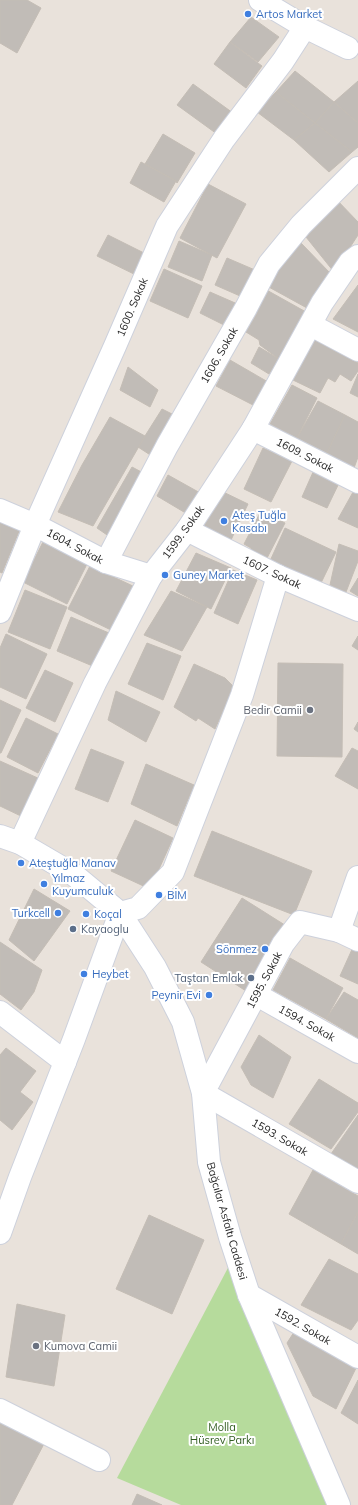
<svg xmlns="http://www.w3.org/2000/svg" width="358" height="1505" font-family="Mulish,sans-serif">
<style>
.green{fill:#b6db9c}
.building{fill:#c1bcb7;stroke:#c4bdb5}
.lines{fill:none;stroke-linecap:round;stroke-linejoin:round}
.minor-casing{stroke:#cdd1dc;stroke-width:24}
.secondary-casing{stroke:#cdd1dc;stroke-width:24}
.minor{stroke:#fff;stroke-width:22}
.secondary{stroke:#fff;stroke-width:22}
.shop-dot{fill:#3f7fe0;stroke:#fff;stroke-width:1.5}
.worship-dot{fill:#6b7280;stroke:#fff;stroke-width:1.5}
.service-dot{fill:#5c6f8a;stroke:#fff;stroke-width:1.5}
.labels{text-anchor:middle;stroke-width:4;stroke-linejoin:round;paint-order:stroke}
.shop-label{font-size:11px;fill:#366cbe;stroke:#fff;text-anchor:start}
.street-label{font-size:11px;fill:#282828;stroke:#fff}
.worship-label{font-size:11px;fill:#5b616d;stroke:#fff;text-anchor:end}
.service-label{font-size:11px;fill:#4e5e75;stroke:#fff;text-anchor:start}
.park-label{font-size:11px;fill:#315d20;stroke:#fff}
</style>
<rect width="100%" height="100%" fill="#e9e2db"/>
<polygon class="green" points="230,1264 330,1505 181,1505 117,1478"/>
<g class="building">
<polygon points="0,0 27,0 41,8 17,53 0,43"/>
<polygon points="251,17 279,37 258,62 230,42"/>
<polygon points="230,42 262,66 246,88 214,64"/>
<polygon points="295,71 334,102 315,123 276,92"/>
<polygon points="358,81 358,123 334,102"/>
<polygon points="193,84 233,113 217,134 177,105"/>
<polygon points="276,92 315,123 294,140 257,112"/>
<polygon points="334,102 358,123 358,147 352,152 315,123"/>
<polygon points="315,123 352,152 329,172 294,140"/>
<polygon points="163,134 195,153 177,183 176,181 145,164"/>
<polygon points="141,162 176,181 164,202 130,183"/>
<polygon points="208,184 246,204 217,258 180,238"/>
<polygon points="335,198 358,222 358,235 334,272 302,232"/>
<polygon points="108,235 146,254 136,275 97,256"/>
<polygon points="179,241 212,255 202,281 168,267"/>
<polygon points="301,243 330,273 307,308 267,286 286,258"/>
<polygon points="227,258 262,273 247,299 215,285"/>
<polygon points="164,269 202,286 188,318 150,301"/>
<polygon points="358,285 358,332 333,319"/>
<polygon points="263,288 306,312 279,359 260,345 259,340 246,332 257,313"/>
<polygon points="210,292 242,306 230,328 200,313"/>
<polygon points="314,339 358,363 358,371 351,381 340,374 335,382 328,378 320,393 293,380"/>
<polygon points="259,347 279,359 269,374 251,363"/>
<polygon points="230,360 268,382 255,406 216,386"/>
<polygon points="128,367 158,390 150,407 120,390"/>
<polygon points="358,374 358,397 350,393"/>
<polygon points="292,385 317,398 297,438 270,424"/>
<polygon points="318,401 345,415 327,453 297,438"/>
<polygon points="162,409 178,417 155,458 138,447"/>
<polygon points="345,415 358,422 358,457 354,468 327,453"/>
<polygon points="110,417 145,436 93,526 58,512 82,465"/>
<polygon points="263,448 292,461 271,502 244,489"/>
<polygon points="132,467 147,475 113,539 97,528"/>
<polygon points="314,470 340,481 327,508 302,497"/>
<polygon points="168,475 202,494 189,515 157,496"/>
<polygon points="357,485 358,485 358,528 338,519"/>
<polygon points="219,490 248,504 231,540 202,526"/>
<polygon points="261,511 285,523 265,562 251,554 251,548 244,544"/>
<polygon points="0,520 20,529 2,573 0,572"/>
<polygon points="285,528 336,552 320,585 270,561"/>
<polygon points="45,538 89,560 67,604 23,582"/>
<polygon points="339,544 358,551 358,561 346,592 330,585"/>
<polygon points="196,553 231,568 211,609 176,591"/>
<polygon points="90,566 135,587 113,631 68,609"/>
<polygon points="233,570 257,580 238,624 214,613"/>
<polygon points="358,578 358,596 350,591"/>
<polygon points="25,590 67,607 50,649 8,632"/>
<polygon points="171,591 207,607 182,651 144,635"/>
<polygon points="71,617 109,633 95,667 57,651"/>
<polygon points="6,634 47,654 26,699 0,687 0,648"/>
<polygon points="358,636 358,650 352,646"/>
<polygon points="147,643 181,656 163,700 128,684"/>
<polygon points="278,663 343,664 342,757 277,756"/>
<polygon points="194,664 225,678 234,687 215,729 198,718 196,721 174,707"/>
<polygon points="45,670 73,683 55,722 26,708"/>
<polygon points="116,691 160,712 146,742 108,720"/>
<polygon points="0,700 21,710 1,753 0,753"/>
<polygon points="26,718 58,734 38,773 7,757"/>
<polygon points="358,722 358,732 354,729"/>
<polygon points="352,748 358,751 358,789 335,776"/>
<polygon points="91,749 124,762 108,802 75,789"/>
<polygon points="0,761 40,779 23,817 0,806"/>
<polygon points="146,764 194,785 177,826 131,804"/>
<polygon points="135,820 173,838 150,889 111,871"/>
<polygon points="212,831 312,871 294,915 194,876"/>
<polygon points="34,889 70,911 34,961 9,940"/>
<polygon points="242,898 288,927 246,991 201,962"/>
<polygon points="0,942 42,970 34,992 21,1010 0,994"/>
<polygon points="354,945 358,947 358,984 340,976"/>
<polygon points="290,958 343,988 326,1019 273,990"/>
<polygon points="344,992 358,1000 358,1038 326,1019"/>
<polygon points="259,1035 291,1057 273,1098 251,1085 241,1067"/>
<polygon points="6,1048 36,1071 20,1092 33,1102 12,1130 0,1120 0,1055"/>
<polygon points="319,1079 358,1103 358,1112 331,1149 289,1124"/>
<polygon points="358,1115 358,1172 331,1154"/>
<polygon points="313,1170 358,1196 358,1212 341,1244 289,1214"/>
<polygon points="358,1212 358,1254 341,1244"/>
<polygon points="149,1215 204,1240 172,1314 116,1289"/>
<polygon points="329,1259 358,1274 358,1320 351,1330 301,1305"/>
<polygon points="17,1304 65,1315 54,1386 6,1377"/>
<polygon points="296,1329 357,1366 336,1409 313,1396 287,1343"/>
<polygon points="358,1380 358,1424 341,1413"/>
<polygon points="0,1419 46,1440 12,1505 0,1505"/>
<polygon points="137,1494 162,1505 132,1505"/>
</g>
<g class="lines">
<defs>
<g id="minor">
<polyline points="260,0 305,27 348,48"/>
<polyline points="311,325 358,350"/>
<polyline points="253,429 358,482"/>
<polyline points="0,510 35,525 106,562 151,576"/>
<polyline points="187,530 278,576 358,610"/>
<polyline points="106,562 167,446 246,308 269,264 301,225 358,168"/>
<polyline points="0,612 35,525 115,346 167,226 224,139 283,61 305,27"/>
<polyline points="20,843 95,683 151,576 187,530 253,429 322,303 350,262 358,256"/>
<polyline points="339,931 358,877"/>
<polyline points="358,940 339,931 300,922 283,944 203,1093 358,1182"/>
<polyline points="257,995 358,1052"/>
<polyline points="0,1012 65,1062"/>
<polyline points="0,1233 20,1177 74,1039 120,913 138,908 173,872 242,695 278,576"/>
<polyline points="249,1295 358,1357"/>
<polyline points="0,1410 99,1460"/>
</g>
<polyline id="secondary" points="0,836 20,843 73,874 120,913 155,967 183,1022 203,1093 209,1162 230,1237 249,1295 339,1505"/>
</defs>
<use href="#minor" class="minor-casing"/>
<use href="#secondary" class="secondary-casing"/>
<use href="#minor" class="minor"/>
<use href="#secondary" class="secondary"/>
</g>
<g class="shop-dot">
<circle cx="248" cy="14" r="4"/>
<circle cx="224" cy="521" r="4"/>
<circle cx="165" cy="575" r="4"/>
<circle cx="21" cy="863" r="4"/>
<circle cx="44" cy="884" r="4"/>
<circle cx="159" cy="895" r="4"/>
<circle cx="58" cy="913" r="4"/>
<circle cx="86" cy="914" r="4"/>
<circle cx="265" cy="949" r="4"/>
<circle cx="84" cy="974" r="4"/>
<circle cx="209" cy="995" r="4"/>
</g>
<g class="worship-dot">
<circle cx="310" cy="710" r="4"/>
<circle cx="36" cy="1346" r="4"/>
</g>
<g class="service-dot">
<circle cx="73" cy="929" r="4"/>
<circle cx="251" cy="978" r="4"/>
</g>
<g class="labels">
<g class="shop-label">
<text x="256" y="18">Artos Market</text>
<text x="232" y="519">Ateş Tuğla<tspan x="232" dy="13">Kasabı</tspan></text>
<text x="173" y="579">Guney Market</text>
<text x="29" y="867">Ateştuğla Manav</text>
<text x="52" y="882">Yılmaz<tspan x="52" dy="13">Kuyumculuk</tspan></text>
<text x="167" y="899">BİM</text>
<text x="50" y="917" text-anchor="end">Turkcell</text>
<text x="94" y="918">Koçal</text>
<text x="257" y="953" text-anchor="end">Sönmez</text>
<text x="92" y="978">Heybet</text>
<text x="201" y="999" text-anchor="end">Peynir Evi</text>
</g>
<g class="street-label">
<text transform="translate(132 307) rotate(-67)" y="4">1600. Sokak</text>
<text transform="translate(219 355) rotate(-60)" y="4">1606. Sokak</text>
<text transform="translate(305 455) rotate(27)" y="4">1609. Sokak</text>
<text transform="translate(183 532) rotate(-54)" y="4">1599. Sokak</text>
<text transform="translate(75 546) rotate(28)" y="4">1604. Sokak</text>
<text transform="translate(272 572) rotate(25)" y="4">1607. Sokak</text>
<text transform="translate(264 980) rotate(-62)" y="4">1595. Sokak</text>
<text transform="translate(307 1023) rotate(29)" y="4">1594. Sokak</text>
<text transform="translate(280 1137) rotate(30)" y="4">1593. Sokak</text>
<text transform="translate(227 1221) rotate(74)" y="4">Bağcılar Asfaltı Caddesi</text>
<text transform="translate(303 1326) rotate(30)" y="4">1592. Sokak</text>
</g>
<g class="worship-label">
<text x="302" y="714">Bedir Camii</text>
<text x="44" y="1350" text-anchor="start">Kumova Camii</text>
</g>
<g class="service-label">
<text x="81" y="933">Kayaoglu</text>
<text x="243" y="982" text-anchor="end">Taştan Emlak</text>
</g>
<g class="park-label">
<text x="222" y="1431">Molla<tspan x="222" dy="13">Hüsrev Parkı</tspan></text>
</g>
</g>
</svg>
